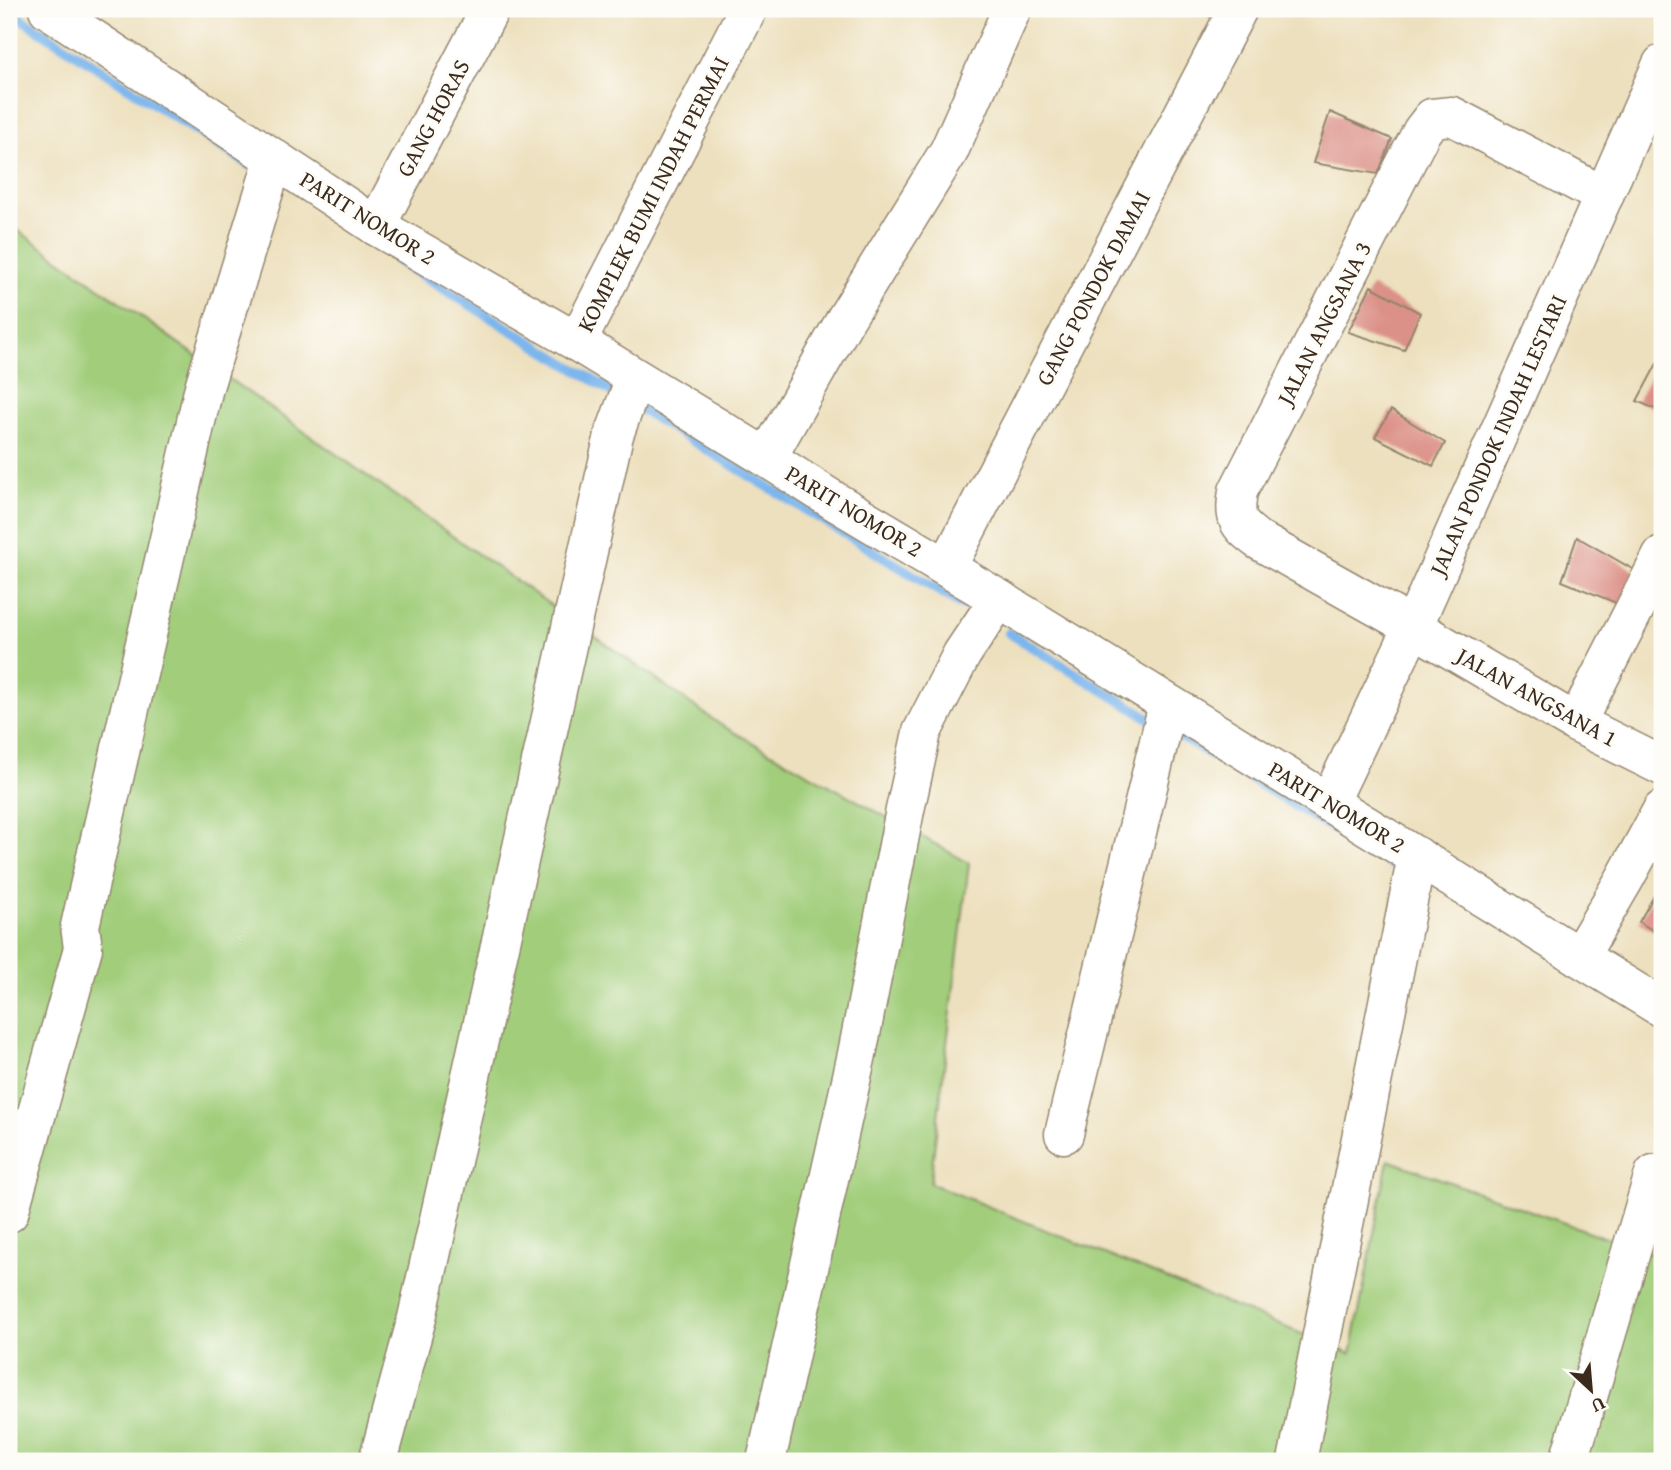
<svg xmlns="http://www.w3.org/2000/svg" width="1671" height="1470" font-family="'Gentium Book Plus',serif">
<style>
.green{fill:#a2ce7c;stroke:#6e7c4d;stroke-width:2}
.lines{fill:none;stroke-linecap:round;stroke-linejoin:round}
.stream{stroke:#7cb6ed;stroke-width:10}
.building{fill:#dc9188}
.minor-casing{stroke:#94856e;stroke-width:41}
.minor{stroke:#fff;stroke-width:38}
.labels{text-anchor:middle;stroke-width:6;stroke-linejoin:round;paint-order:stroke}
.street-label{font-size:23px;fill:#3b2a1e;stroke:#fdfcf7}
</style>
<rect width="100%" height="100%" fill="#fdfcf7"/>
<filter id="ink" filterUnits="userSpaceOnUse"><feTurbulence type="fractalNoise" baseFrequency=".0143" numOctaves="2"/><feDisplacementMap in="SourceGraphic" scale="14" xChannelSelector="R" yChannelSelector="G"/><feConvolveMatrix kernelMatrix="1 2 1 2 8 2 1 2 1" color-interpolation-filters="sRGB"/></filter>
<filter id="wash" filterUnits="userSpaceOnUse"><feTurbulence type="fractalNoise" baseFrequency=".00686" numOctaves="4" result="noise"/><feDisplacementMap in="SourceGraphic" scale="28" xChannelSelector="R" yChannelSelector="G"/><feGaussianBlur stdDeviation="1.57" result="paint"/><feColorMatrix in="noise" values="0 0 0 0 0 0 0 0 0 0 0 0 0 0 0 0 0 1.4 0 .05"/><feComposite in="paint" operator="in"/></filter>
<g filter="url(#wash)">
<rect width="100%" height="100%" fill="#ede0be"/>
<polygon class="green" points="9,224 721,725 969,863 930,1183 1351,1354 1388,1160 1662,1258 1662,1461 9,1461"/>
<g class="lines">
<g class="stream">
<polyline points="9,11 253,167"/>
<polyline points="398,261 621,397"/>
<polyline points="634,405 962,605"/>
<polyline points="1009,633 1154,721"/>
<polyline points="1170,730 1406,873"/>
</g>
</g>
<g id="blocks">
<g class="building">
<polygon points="1193,9 1217,9 1213,18"/>
<polygon points="1330,112 1392,139 1378,174 1313,163"/>
<polygon points="1371,286 1420,313 1404,350 1348,332"/>
<polygon points="1660,358 1662,359 1662,412 1637,401"/>
<polygon points="1391,410 1445,443 1433,466 1375,437"/>
<polygon points="1577,537 1634,570 1621,605 1562,581"/>
<polygon points="1662,882 1662,936 1639,922"/>
</g>
</g>
</g>
<g filter="url(#ink)">
<use href="#blocks" fill-opacity="0" stroke="#94856e" stroke-width="2"/>
<g class="lines">
<defs>
<g id="minor">
<polyline points="48,9 376,226 577,342 767,458 836,502 999,599 1662,1008"/>
<path d="M1604,196L1452,116L1432,118L1422,131L1238,491C1234,518 1236,524 1258,540L1413,627L1576,723L1662,766"/>
<polyline points="376,226 490,9"/>
<polyline points="577,342 748,9"/>
<polyline points="767,458 845,320 949,151 1012,9"/>
<polyline points="947,567 1238,9"/>
<polyline points="1576,723 1662,556"/>
<polyline points="1329,803 1413,627 1662,64"/>
<polyline points="1579,957 1624,880 1662,810"/>
<polyline points="1064,1134 1168,704"/>
<polyline points="9,1213 83,948 80,926 204,387 274,159"/>
<polyline points="378,1461 417,1318 614,435 635,378"/>
<polyline points="766,1461 857,1054 905,810 922,732 962,654 999,599"/>
<polyline points="1297,1461 1417,856"/>
<polyline points="1569,1461 1654,1174"/>
</g>
</defs>
<use href="#minor" class="minor-casing"/>
<use href="#minor" class="minor"/>
</g>
</g>
<g class="labels">
<g class="street-label">
<text transform="translate(433 118) rotate(-62)" y="8">GANG HORAS</text>
<text transform="translate(653 194) rotate(-63)" y="8">KOMPLEK BUMI INDAH PERMAI</text>
<text transform="translate(368 218) rotate(32)" y="8">PARIT NOMOR 2</text>
<text transform="translate(1093 288) rotate(-62)" y="8">GANG PONDOK DAMAI</text>
<text transform="translate(1324 323) rotate(-63)" y="8">JALAN ANGSANA 3</text>
<text transform="translate(1498 435) rotate(-66)" y="8">JALAN PONDOK INDAH LESTARI</text>
<text transform="translate(854 511) rotate(31)" y="8">PARIT NOMOR 2</text>
<text transform="translate(1537 697) rotate(29)" y="8">JALAN ANGSANA 1</text>
<text transform="translate(1337 807) rotate(31)" y="8">PARIT NOMOR 2</text>
</g>
</g>
<rect width="1671" height="1470" fill="none" stroke="#fdfcf7" stroke-width="35"/>
<g transform="translate(1591 1390) rotate(154)" stroke="#fdfcf7" stroke-width="5" paint-order="stroke">
<path d="M0-5L12 26L0 18L-12 26Z" fill="#3b2a1e"/>
<text y="-10" font-size="19" font-weight="bold" text-anchor="middle" fill="#3b2a1e">U</text>
</g>
</svg>
